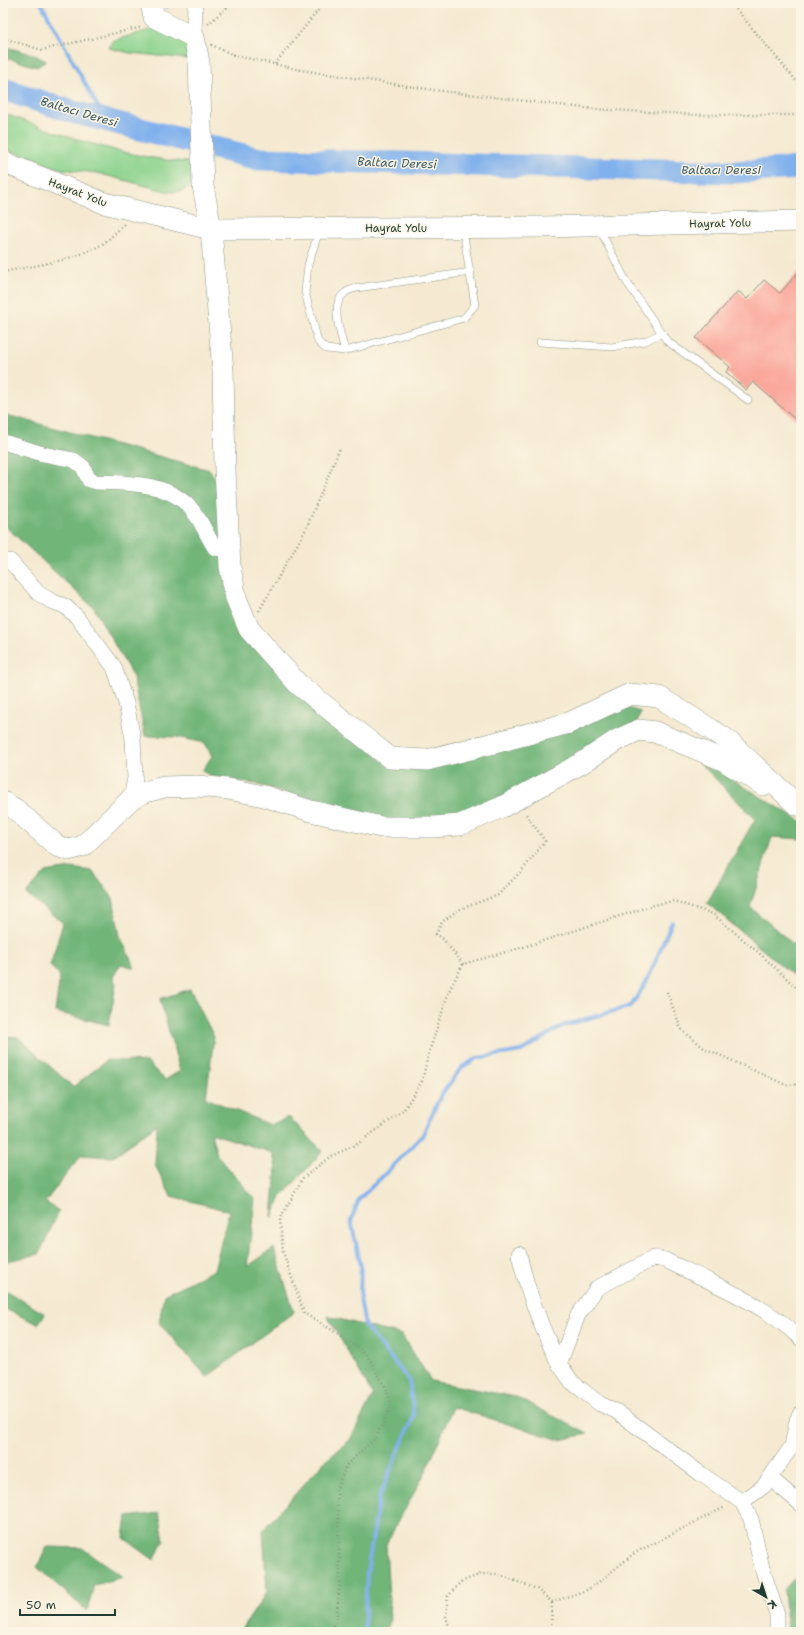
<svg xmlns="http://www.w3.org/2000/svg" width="804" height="1635" font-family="'Shantell Sans',sans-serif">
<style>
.green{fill:#8cd38e;stroke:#568861}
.forest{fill:#71b579;stroke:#487956}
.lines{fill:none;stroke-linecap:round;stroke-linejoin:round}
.stream{stroke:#80b1ec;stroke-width:4}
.river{stroke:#80b1ec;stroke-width:23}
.building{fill:#faa89c}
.lane-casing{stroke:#8a9482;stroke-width:8}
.street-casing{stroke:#8a9482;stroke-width:16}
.secondary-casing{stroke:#8a9482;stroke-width:22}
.path{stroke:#8a9482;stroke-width:2.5;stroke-dasharray:1 3;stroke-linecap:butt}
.lane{stroke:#fff;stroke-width:7}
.street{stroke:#fff;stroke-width:15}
.secondary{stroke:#fff;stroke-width:21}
.labels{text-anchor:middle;stroke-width:3;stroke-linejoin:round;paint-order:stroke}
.street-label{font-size:11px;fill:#1f3d34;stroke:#fcf5e5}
.water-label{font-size:12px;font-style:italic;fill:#375a62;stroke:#fcf5e5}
</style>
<rect width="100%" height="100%" fill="#fcf5e5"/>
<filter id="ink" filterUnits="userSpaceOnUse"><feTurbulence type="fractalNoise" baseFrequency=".025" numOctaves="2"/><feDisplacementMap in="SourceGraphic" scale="8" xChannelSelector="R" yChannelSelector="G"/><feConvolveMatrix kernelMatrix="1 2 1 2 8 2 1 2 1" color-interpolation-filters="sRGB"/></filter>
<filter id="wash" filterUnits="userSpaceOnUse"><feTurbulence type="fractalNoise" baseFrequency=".012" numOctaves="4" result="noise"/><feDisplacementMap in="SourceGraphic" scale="16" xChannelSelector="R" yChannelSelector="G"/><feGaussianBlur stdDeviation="0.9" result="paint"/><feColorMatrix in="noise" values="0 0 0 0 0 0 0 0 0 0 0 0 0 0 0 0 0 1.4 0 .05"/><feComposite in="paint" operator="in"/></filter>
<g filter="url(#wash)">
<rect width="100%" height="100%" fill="#f5ead1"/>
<g class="green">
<polygon points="163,26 188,41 189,59 130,53 109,48 112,41"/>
<path d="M3,113C62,135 125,158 188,162L192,168L193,183L183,191L169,192L97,173L61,169L3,148Z"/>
</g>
<g class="forest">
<polygon points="3,46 35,55 46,61 37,67 3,57"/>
<polygon points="3,414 210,470 217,482 229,598 382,761 616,708 631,709 641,712 637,722 461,820 391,822 340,810 256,784 211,776 202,771 212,756 205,743 177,737 145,736 133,677 94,608 3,524"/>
<polygon points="693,756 801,821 801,839 772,837 750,907 801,951 801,982 707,903 755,819"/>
<polygon points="71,868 92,871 113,898 120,936 135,968 121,964 113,977 116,984 109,1025 55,1012 60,976 50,966 63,923 26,894 46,872"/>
<polygon points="190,989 214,1037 206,1098 270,1125 289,1117 323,1151 281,1197 272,1218 276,1168 273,1153 211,1133 217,1155 255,1199 247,1267 274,1248 294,1312 207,1377 159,1323 164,1295 214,1270 229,1211 171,1196 155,1165 157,1124 113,1157 81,1155 45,1202 59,1211 39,1254 3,1262 3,1036 18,1037 73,1087 107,1060 147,1062 165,1080 180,1071 160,999"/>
<polygon points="3,1289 45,1314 38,1324 3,1308"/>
<polygon points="327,1316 402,1335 431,1381 516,1397 588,1434 560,1440 453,1407 426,1471 386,1544 390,1620 385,1632 240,1632 267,1592 263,1530 322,1464 350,1440 373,1395"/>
<polygon points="159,1513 164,1540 154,1560 124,1538 127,1517"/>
<polygon points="47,1547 82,1548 123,1577 94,1585 87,1611 37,1567"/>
<polygon points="795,1577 801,1583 801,1632 788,1632 784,1590"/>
</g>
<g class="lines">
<g class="stream">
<polyline points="41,3 105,120"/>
<polyline points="166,7 175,3"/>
<polyline points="364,1632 367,1573 379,1498 396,1456 414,1417 409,1380 365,1326 360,1298 361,1266 351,1221 359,1199 381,1178 422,1136 441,1095 462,1067 477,1058 522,1051 562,1026 631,1006 647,981 672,922"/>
</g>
<polyline class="river" points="3,89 73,112 259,159 734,172 801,168"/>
</g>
<g id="blocks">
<polygon class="building" points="801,269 801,414 796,420 753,382 746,390 726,372 730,367 696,338 738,291 747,299 764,280 780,293"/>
</g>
</g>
<g filter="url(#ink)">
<use href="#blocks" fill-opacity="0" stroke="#8a9482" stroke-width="1"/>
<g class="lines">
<defs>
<g id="lane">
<polyline points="599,228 626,281 667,341 748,400"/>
<polyline points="319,231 308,265 305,292 318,342 326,349 345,351 464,318 475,305 463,230"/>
<polyline points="540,342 612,347 645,341 662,333"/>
<path d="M345,351C341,335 329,304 345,293C348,290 354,289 357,288L471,272"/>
</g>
<g id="street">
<polyline points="194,37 195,3"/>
<path d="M3,442L43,454L74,460L83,467L89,480L96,482C129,483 170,482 193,511C202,522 207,536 215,548L229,550"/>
<polyline points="10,561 38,593 51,601 65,606 77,617 114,667 126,703 133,739 135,778 131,799"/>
<path d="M519,1254C527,1291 542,1329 559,1364"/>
<polyline points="770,1478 801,1504"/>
<polyline points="742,1502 764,1486 792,1446 797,1420 801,1413"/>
<path d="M777,1632V1614L762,1568L751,1519L742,1502L701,1474L616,1411L600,1404L587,1394L572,1382L559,1364L578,1315L597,1288L654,1258L665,1260C708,1281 767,1305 801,1339"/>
</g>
<g id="secondary">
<polyline points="151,3 154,17 194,37 199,62 203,186 211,229 223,371 225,470 230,567 236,598 249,629 298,684 390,758 427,760 494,743 569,723 630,694 659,697 726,739 796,804 801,806"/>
<polyline points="3,162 104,203 211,229 542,227 801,221"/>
<polyline points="3,802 15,809 57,846 69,850 83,846 131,799 145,792 164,787 197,786 228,789 264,796 311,811 381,827 433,827 460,825 502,807 582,763 617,740 639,730 655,732 723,760 763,785"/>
</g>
</defs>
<use href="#lane" class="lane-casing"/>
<use href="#street" class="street-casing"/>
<use href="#secondary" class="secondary-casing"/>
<g class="path">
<polyline points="731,3 798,83 801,90"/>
<polyline points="208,24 232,3"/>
<polyline points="3,38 42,50 142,27"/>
<polyline points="211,45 237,56 301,70 434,90 593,109 703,115 801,115"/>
<polyline points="275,64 324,3"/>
<path d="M3,272C36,265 75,261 104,243C111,238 118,230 124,224"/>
<polyline points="259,611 305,531 340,448"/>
<polyline points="463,964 443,939 436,934 442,922 458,910 498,895 525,867 545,841 525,813"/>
<polyline points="667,992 681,1029 704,1048 786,1085 801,1084"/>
<polyline points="328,1632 336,1622 340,1580 337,1488 347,1464 375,1439 391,1407 386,1388 367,1355 337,1333 304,1313 283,1252 280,1219 303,1178 331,1156 356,1145 403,1111 422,1081 429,1052 449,991 463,964 524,947 654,905 674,901 713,914 759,953 797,988 801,988"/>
<polyline points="451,1632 446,1617 448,1596 461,1582 481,1574 497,1574 537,1589 552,1602 587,1590 603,1579 633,1554 725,1507"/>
<polyline points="551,1632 552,1602"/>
</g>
<use href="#lane" class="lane"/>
<use href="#street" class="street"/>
<use href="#secondary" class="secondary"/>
</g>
</g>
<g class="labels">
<g class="street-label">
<text transform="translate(78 192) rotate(21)" y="4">Hayrat Yolu</text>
<text transform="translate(720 223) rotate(-1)" y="4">Hayrat Yolu</text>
<text x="396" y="232">Hayrat Yolu</text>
</g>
<g class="water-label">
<text transform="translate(79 112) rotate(16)" y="4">Baltacı Deresi</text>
<text transform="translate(397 163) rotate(2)" y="4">Baltacı Deresi</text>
<text x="721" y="174">Baltacı Deresi</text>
</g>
</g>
<rect width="804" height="1635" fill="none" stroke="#fcf5e5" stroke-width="16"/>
<g transform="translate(766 1597) rotate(141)" stroke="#fcf5e5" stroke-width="3" paint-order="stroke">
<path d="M0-3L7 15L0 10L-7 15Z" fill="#1f3d34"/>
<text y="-6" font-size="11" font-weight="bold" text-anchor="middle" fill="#1f3d34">K</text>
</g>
<path d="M20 1609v6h95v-6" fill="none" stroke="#1f3d34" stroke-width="2"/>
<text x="26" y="1609" font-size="12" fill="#1f3d34" stroke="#fcf5e5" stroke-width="3" paint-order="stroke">50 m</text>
</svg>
